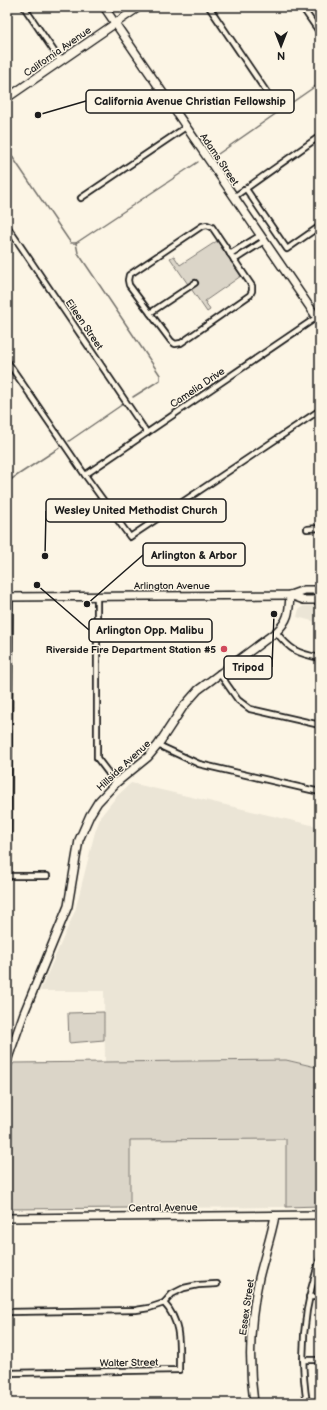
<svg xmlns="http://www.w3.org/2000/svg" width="327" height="1410" font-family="'Balsamiq Sans',sans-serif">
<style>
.built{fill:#ebe5d6}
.green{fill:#dbd5c8;stroke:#7c7872}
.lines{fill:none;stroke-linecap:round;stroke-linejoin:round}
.stream{stroke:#75726c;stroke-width:1.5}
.street-casing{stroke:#1c1c1c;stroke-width:8}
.secondary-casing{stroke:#1c1c1c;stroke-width:10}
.primary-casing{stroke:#1c1c1c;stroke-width:10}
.street{stroke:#fcf5e5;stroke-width:4.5}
.secondary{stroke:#fcf5e5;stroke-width:7}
.primary{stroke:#fcf5e5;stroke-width:7}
.poi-dot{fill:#d1495b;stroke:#fcf5e5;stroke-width:1.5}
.labels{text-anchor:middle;stroke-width:3;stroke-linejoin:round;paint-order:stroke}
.street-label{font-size:10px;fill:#1c1c1c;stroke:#fcf5e5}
.poi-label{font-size:10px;font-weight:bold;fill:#1c1c1c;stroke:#fcf5e5;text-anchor:end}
.leader{fill:none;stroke:#1c1c1c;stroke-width:1.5}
.callout-dot{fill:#1c1c1c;stroke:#fcf5e5;stroke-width:1.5}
.callout{fill:#fcf5e5;stroke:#1c1c1c;stroke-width:1.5}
.callout-label{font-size:11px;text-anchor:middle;font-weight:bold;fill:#1c1c1c}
</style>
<rect width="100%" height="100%" fill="#fcf5e5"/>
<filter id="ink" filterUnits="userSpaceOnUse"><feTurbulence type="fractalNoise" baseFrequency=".025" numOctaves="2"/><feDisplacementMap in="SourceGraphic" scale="8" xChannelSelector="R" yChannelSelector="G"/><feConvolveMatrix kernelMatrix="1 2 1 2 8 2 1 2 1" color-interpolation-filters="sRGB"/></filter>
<g filter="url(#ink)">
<g class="built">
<polygon points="304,606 320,606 320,623 297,617 299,609"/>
<polygon points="131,783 320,827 320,1068 286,1060 105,1062 104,991 40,991 75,911 95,832 101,816 117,796"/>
<polygon points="286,1139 286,1207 130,1208 129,1140"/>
</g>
<g class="green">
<polygon points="217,241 241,276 205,301 210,310 207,312 170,258 174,256 180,265"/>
<polygon points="104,1012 104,1040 69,1043 68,1013"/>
<polygon points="286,1060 320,1068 320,1206 286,1207 286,1139 130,1140 130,1208 7,1209 7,1088 11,1067 14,1063"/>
</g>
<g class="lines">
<g class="stream">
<polyline points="7,149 68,239 71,243 76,243 198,162"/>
<polyline points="218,154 320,83"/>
<polyline points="76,243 78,253 160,375 160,380 133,397"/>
<polyline points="69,441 123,404"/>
<polyline points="7,482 59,448"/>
</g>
<defs>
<g id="street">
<polyline points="24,7 60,60"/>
<polyline points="209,7 276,106"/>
<polyline points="302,7 320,33"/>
<polyline points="246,189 287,249 320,226"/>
<polyline points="234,197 320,136"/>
<polyline points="81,198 186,127"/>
<polygon points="207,225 212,227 252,286 252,291 250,295 181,343 175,344 171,341 129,285 128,280 129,275 202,226"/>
<polyline points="7,226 147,433"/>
<polyline points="230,254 261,235"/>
<polyline points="234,260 264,241"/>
<polyline points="150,313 195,283"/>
<polyline points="7,361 85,475 130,537 320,410"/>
<polyline points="85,475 320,315"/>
<polyline points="307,529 320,528"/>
<polyline points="97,596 97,758 116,783"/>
<polyline points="10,597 8,876 47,876"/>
<path d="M276,632C291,651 297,653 320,658"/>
<polyline points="219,673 238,700 250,709 320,725"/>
<polyline points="158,745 199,764 320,792"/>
<polyline points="309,1297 320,1297"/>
<polyline points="7,1312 136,1310 149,1308 164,1303 172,1294 184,1288 198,1285 217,1284"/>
<polyline points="303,1360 320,1360"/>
<path d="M7,1373L179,1370C179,1346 182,1322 164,1303"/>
<path d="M307,1403C299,1354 304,1305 320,1259"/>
</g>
<g id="secondary">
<polyline points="104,7 320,322"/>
<polyline points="7,98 139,7"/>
<path d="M7,1061L24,1013L68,906L79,840L90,815L98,802L116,783L148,757L158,745L183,707L198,690L276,632C289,620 289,612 290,595"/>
<polyline points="7,1218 320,1215"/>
<path d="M254,1403C248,1361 250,1319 259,1278C264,1257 271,1237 275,1216"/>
</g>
<g id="primary">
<polyline points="290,595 304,600 320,600"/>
<polyline points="7,597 290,595 304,590 320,590"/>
</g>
</defs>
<use href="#street" class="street-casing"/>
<use href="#secondary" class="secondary-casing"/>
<use href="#primary" class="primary-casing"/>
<use href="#street" class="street"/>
<use href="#secondary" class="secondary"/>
<use href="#primary" class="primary"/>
</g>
</g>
<circle class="poi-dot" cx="224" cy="649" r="4"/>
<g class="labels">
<g class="street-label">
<text transform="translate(57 51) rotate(-35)" y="4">California Avenue</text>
<text transform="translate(220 159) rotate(56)" y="4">Adams Street</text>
<text transform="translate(85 324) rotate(56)" y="4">Eileen Street</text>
<text transform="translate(197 387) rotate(-34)" y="4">Camelia Drive</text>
<text x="172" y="589">Arlington Avenue</text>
<text transform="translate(123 765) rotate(-43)" y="4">Hillside Avenue</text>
<text transform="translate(163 1207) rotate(-1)" y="4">Central Avenue</text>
<text transform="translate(246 1307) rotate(-82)" y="4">Essex Street</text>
<text transform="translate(129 1362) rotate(-1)" y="4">Walter Street</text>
</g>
<g class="poi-label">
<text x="216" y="653">Riverside Fire Department Station #5</text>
</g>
</g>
<path class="leader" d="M38 115L86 101M45 556L46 511M87 604L143 555M37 585L89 630M274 614L272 667"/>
<g class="callout-dot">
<circle cx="38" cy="115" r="4"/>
<circle cx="45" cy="556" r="4"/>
<circle cx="87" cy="604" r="4"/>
<circle cx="37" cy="585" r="4"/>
<circle cx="274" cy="614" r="4"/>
</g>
<g class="callout">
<rect x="86" y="90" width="208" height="23" rx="4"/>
<rect x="46" y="499" width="180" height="23" rx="4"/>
<rect x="143" y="543" width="102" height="23" rx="4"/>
<rect x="89" y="619" width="123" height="23" rx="4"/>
<rect x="224" y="656" width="48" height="23" rx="4"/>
</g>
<g class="callout-label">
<text x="190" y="105">California Avenue Christian Fellowship</text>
<text x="136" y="514">Wesley United Methodist Church</text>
<text x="194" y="559">Arlington &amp; Arbor</text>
<text x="150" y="634">Arlington Opp. Malibu</text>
<text x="248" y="671">Tripod</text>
</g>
<rect width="327" height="1410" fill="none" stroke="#fcf5e5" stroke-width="24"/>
<rect x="12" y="12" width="303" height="1386" fill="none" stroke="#1c1c1c" stroke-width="1.5" filter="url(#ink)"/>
<g transform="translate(281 46) rotate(180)" stroke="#fcf5e5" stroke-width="3" paint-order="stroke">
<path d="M0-3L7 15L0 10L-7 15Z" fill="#1c1c1c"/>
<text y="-6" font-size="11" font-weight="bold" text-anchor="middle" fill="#1c1c1c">N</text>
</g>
</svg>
